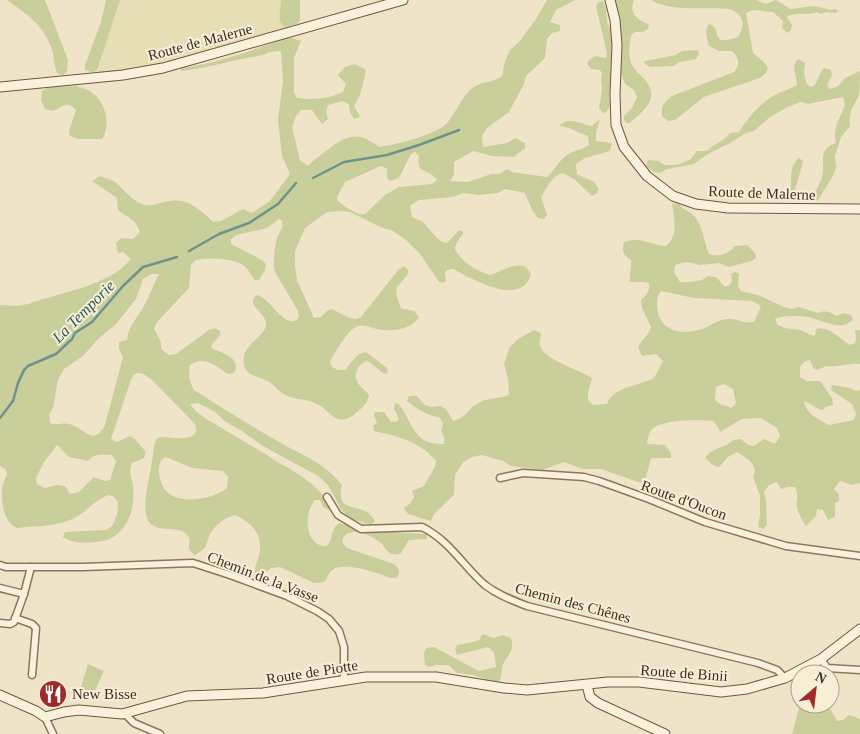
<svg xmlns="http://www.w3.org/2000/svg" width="860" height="734" font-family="Georgia,serif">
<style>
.farmland{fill:#e6deb5}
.green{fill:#c9cf9b;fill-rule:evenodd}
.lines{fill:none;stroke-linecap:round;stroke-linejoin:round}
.stream{stroke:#6f938a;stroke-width:2.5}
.street-casing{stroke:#8d765c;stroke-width:9}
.secondary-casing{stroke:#6f573f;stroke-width:11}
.street{stroke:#faf1dc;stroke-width:6}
.secondary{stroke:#faf1dc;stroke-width:9}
.labels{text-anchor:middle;stroke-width:4;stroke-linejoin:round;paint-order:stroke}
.street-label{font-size:15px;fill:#3d2e20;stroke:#f7eed8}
.poi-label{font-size:15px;fill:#3d2e20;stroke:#f7eed8;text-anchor:start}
.water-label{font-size:16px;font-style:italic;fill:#2f5d5a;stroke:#f7eed8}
</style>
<rect width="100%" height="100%" fill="#f0e4c8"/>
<polygon class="farmland" points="120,0 281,0 285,27 292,27 292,29 153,66 97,75 107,39"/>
<g class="green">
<path d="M7,0H45L68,60L67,72L63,75L58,74C53,66 55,56 51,47C43,24 26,14 7,0Z"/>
<polygon points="106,0 120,0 97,71 92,72 85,70 85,65 101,22"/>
<path d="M281,0H300V20L297,24L285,27C276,21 281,10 281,0Z"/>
<path d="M547,0H575L556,10L550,22L560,25V31L552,33L547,39L545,58L526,76L524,84L509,112L487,128L482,136L483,147L507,143L515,138L525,143V148L514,157L492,156L473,151L454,162V175L450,181L468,182L491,174H499L507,169L512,172L547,177C555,170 560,158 570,153C576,150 583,149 589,145L588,136C578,133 571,127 559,126C570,115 580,124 592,126L600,119L596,133V141L612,143L610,151L585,158L576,164L577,174L594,182L599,189L596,194L592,196L574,179L563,173C551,176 548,187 541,197L547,215L544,219L538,218L532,210L525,193L505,189L498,193L478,195L464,193L453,197L419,200L410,206L412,217L423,222L437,238L442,242L447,243L459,230L463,231V234L457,242L455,249C462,263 476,270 490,275C503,271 513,262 526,267L531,274C522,308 472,279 453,269L447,270L445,273L446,281L443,283L439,282L420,254L406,240L393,231L380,227L350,212L340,211L327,212L305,228L295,251V266L297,280L314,318L321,317L327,311L331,309C341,312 352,323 361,317L399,269L404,266L408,270V274L397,287L396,294L401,308L414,311L419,317C411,330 391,332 377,329C371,328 365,324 358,326C348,329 335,352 330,362L332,367L338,370H345C351,363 356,353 366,352L387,368L388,373L385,374C378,371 374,364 367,361C356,365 352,377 360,386C363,389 366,391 369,395C368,403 363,407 356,413C335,430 333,411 315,403C306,399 295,400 285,395C280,392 276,387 271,383C262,376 247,378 244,365C240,343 267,338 266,323C266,313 244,304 257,295C273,300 281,326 297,320L299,316L298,311L275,272C273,266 274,246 277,239C279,232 284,228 282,220L279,219L267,228L236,235L231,239V243L233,245L262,260L266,264L265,270L259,280H255C250,275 249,269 243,265C232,258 208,258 196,260L191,265L189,288L157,322L154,329L161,342V349L169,355L176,354L209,330L215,328L220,331V335L211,346L213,349C224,353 242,359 234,373L228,374C215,366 205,355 190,365C188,375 189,381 194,390C222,408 250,425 279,442C302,455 325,463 342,485C336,509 352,505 367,512C370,514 373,518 375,521L371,525L349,518L341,509L328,485L318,476L263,446L242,431L226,422L215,412L198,403L190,404C196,414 210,421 220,427C239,439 258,449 276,461C299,474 318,484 331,508L329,510L323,507L320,500H315C303,514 305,547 327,546C334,539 330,527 340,523L365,531L427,534V539L409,540L401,553C397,555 394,555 390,553C385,550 385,547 382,544C373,535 345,523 342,542L347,548L394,564L399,569V574L396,578H390C379,573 345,562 334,569C324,575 331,584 314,583L280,567L272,568L260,576L256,575C253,569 257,563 259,556C264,536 253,523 235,515L226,518L215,527L210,534L205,548L195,555C183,547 193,543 188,536C180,524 158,534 149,522C140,509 150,476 152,462C153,456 153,448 155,443C156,439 157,439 160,437C171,437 202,444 195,424L151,379C143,373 136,369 131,380L111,439L117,442L130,436L135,439L146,452L144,458L132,463C128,472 132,477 133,486C136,511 125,540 97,542C85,543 74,544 63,537L65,532L106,530C116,526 118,513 118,502L114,497L109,495C95,499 88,511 76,517C59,527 35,526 17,528C4,523 1,502 2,489C2,484 5,480 7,475L6,470L0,466V305L17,306L28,304C61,292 109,286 131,259L123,252L118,253L116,243L121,238L133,239L140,232L135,222L118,210L117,198L92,181L100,176C105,178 110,179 115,182C124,189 131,200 142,204C150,208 161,202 169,201C186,197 202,211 213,222L221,221L243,209L252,213L270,201L290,174L282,156L278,120L283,80L281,51L269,52L264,55C236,59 209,68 181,71V68C218,63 254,50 289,37L301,41L294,58V92L297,98C314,100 327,99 343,92L346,84L338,75L345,67L355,64L366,70C363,82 362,96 354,106L360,117L354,119L350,112L349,104L342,101L328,105L326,111L328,119L322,124L312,110H301L296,116L292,127L300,160L308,166C313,160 320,156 326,151C346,135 357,130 379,147C394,145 439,134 448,122C456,112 461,99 470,90C480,81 492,83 502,76L505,61L510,50L519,42L536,19ZM415,152L419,156C415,175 429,168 437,180L432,184L399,187L385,195L365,214H359L347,208L338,201L337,197L345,182L381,166L387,169V178L390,181L399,178L411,154ZM152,274H159C154,284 150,294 145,304C139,316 128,326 127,340L119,342V349L123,357L105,425C93,448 84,427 69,424C62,422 58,426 50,423L49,414L53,408L58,380L64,369L83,356L98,339L116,324L136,299L143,279ZM57,445L69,457L88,461C94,453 102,455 112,455L116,461L110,480L105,481L94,477L79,492L70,494L65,486L57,485L45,488L37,484L36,478L44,462ZM166,457L192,468L223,471L228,477L227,488C214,499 180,505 167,492C159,484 154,462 166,457Z"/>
<path d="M614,0H634C629,13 636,19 648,24L649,27C646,33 641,32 635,32L631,35C630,44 628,54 631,63C634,70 641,75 646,81C660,99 643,111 630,123H627L624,120V116L632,108L637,97L634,90L625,84L621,74V27Z"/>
<path d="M651,0H756L766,4L776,0L790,9L814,6L831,10L835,9L838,11L836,13L826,12L821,14L817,12C807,17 796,10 787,17L792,25L791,30L787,33L782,28L783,21L773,12L753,10L746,13L753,53L764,62L768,68L766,73L760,78L704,97L675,120L668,121L662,116C661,106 664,102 672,96L734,72C741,64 739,58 732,51H719L709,46C707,40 704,30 709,24C724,28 708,48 738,37C746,24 744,16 730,9C704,6 674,13 651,0Z"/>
<polygon points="603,1 606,9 607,22 611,31 613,51 609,97 610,106 606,113 602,112 599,108 602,90 601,79 602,74 600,70 591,69 587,64 589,60 595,56 606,58 607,53 596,7 598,2"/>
<polygon points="698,50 699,54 696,59 680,62 673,66 650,67 644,63 645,61 676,55 682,51"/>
<path d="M798,59L805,63L804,74L807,85L812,87C819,82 818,74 824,68L831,70L832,75L827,85L830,89L837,87L845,78L860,71C860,78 860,90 859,95C854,106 848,112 850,126L841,137L835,156L836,168L833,176L818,200L815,202L813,200C814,191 820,185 822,177C826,164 816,149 836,143C834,135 835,127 839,119C842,111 847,106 843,97L808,104L801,102L788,107L770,117L754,131L746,133L730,143L708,154L694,164L667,169L660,173L654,172L646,166L648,160L659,161C665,168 680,165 689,160C692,159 694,154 697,151H707C714,143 724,142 730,133L739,132C749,117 759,104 775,95C783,91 790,89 797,85C797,75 790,67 798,59Z"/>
<path d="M76,86C83,88 89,90 94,94C106,104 111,127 102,139H78L70,136L69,131L76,110C66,99 62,108 52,111L45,109L41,100L42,91L49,87Z"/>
<path d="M799,158L803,161C801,170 798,180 795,189C794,193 796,197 794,201H787C787,196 790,193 790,189C793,177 788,168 799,158Z"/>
<path d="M672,203L679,204C683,210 690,211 695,217C703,226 704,243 709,254C717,258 730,253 735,246L747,245L755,253L756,258L751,261L729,267L719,263L700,265L686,262L675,265L674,272L680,282H690L702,280L708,276L716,277L725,287L730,285L732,280L731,274L735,272L739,274L738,286L741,291L758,295L784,307L791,309L799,307L818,313C825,310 830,312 837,316L843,313L851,315L853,319C842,333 822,320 808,317C797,316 786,315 775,319L778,325C789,331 793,327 803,331C808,333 810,335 815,336L816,329C828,325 840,339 850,345L855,343L856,337L855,330H860V364C850,363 834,368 826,366L818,370L813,368L810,360L804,362L800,367V377L807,381H820L832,398L833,405L825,407L823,410C816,409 811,403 804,401C806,414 818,419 829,425L854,420L856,414L852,404L831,390L832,385L850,388L856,391L860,390V483L851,485L840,481L834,489L839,494V501L835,503V517L828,520L823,510L817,509L816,516L806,526C803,522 798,513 797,507C795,500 800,499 795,487H788L781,489L777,482L769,485L764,492L766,500L767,525L763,529L758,527L760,515V496L753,477C759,465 747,458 737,452L728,457L719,467L713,465L705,458C714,446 724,449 733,440L741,439L748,445L754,446L764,439L775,444L780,436L777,428L761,418L742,419L720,432L718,427L713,421C698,420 669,419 655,427C649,430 648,438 647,444L665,445L671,453V458H651L646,477L641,483L601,469H583L564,462L543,470L511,466L503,461L482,455L472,457L463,462L455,475L454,495L434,514L431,521L408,514L404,508L411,503L414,497L412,491L424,486C428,477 435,470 436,461C421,442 397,436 374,431L373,426L377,423L374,416L375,412H384L391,422H396L399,419L394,409L395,403L399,404C413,423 413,445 444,444V437L441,430L443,424L440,418C427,415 418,410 407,401L409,396H417L425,405L431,407L440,406L446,409L453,421C464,419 467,411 475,405C489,396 496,400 509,395L508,378L504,364L510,347L518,339L534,330L541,333C541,336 539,342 540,345C543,360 581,370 592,378L588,392V400L593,405L607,404C613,387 638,386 654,378L663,361L656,354L642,356L638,347C642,339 649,335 651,327L642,308L641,300C647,295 650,291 649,283L644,282H630C629,274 632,268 631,260C622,254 622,252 624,242C641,236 650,245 666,246C679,235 674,218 672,203ZM661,291L694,298L752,301L761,306L754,322C744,324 737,318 727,319C717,320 711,326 702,329C687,334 666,334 659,316C656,308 656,297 661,291ZM724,384L733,389L736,403L732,408L720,404L715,400L716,387Z"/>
<path d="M483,634L494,638L503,635L511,638C516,655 504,655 502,669C501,675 502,677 499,682L488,680L473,675L457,673L448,665H436L429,667L425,665L424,653L426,648L434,647L479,671L496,667L494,652L488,647L457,655L455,649L457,645L473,642L479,640Z"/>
<polygon points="88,664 104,671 92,697 81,687"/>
<polygon points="800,704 828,704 837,721 843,720 849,715 860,719 860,734 792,734"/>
</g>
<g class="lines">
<g class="stream">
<polyline points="313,178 344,162 387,155 419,145 459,130"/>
<polyline points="189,251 219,234 249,223 278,204 296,183"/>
<polyline points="0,418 13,401 18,383 24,370 28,366 56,354 72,339 75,333 92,322 123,286 143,267 177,257"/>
</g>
<defs>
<g id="street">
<polyline points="500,478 523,473 584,477 599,481 649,499 705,522 786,546 860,556"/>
<path d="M327,497L338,515L361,529L422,527C449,540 464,567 485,585C498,595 512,600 527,606L758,663L777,670L785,678"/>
<polyline points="0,565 6,567 83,567 193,563 230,575 287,596 317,611 329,619 339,631 344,647 344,680"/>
<polyline points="0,588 24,594"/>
<polyline points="15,618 32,624 36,628 32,675"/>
<polyline points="0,623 10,624 14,622 24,594 31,567"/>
<polyline points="821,659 827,668 860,670"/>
<polyline points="125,714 134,723 160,734"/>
<polyline points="45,717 53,734"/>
</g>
<g id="secondary">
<polyline points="610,0 615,20 617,45 615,94 616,125 624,147 647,176 673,196 696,204 728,208 860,209"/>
<polyline points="0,87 123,75 163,68 403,0"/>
<polyline points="587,685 590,697 598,703 665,734"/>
<polyline points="0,695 36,711 45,717 64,712 79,710 122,714 187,696 263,693 366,677 436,677 504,688 527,690 608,682 639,682 721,692 747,689 785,678 821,659 860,629"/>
</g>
</defs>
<use href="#street" class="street-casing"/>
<use href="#secondary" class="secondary-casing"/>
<use href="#street" class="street"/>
<use href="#secondary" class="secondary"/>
</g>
<defs>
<symbol id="restaurant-disc" viewBox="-11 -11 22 22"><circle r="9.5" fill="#9e2a2b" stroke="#f7eed8"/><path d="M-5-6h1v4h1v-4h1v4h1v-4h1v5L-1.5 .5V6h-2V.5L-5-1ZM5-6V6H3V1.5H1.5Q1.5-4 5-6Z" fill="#fff"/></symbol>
</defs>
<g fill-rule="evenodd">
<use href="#restaurant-disc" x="37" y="678" width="32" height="32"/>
</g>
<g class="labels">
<g class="street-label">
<text transform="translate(200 42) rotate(-15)" y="5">Route de Malerne</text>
<text transform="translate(762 193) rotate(2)" y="5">Route de Malerne</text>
<text transform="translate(684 500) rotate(20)" y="5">Route d'Oucon</text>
<text transform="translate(263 577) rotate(21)" y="5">Chemin de la Vasse</text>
<text transform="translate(573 603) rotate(15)" y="5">Chemin des Chênes</text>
<text transform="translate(312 672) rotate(-9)" y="5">Route de Piotte</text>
<text transform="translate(684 673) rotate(4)" y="5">Route de Binii</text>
</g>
<g class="poi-label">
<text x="72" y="699">New Bisse</text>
</g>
<g class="water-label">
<text transform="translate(83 311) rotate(-45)" y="6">La Temporie</text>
</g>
</g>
<g transform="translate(815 689) rotate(28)"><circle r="24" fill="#f7eed8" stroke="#ada18e"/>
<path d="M0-4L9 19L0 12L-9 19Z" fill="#9e2a2b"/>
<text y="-8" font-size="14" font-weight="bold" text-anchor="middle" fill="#3d2e20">N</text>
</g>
</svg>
